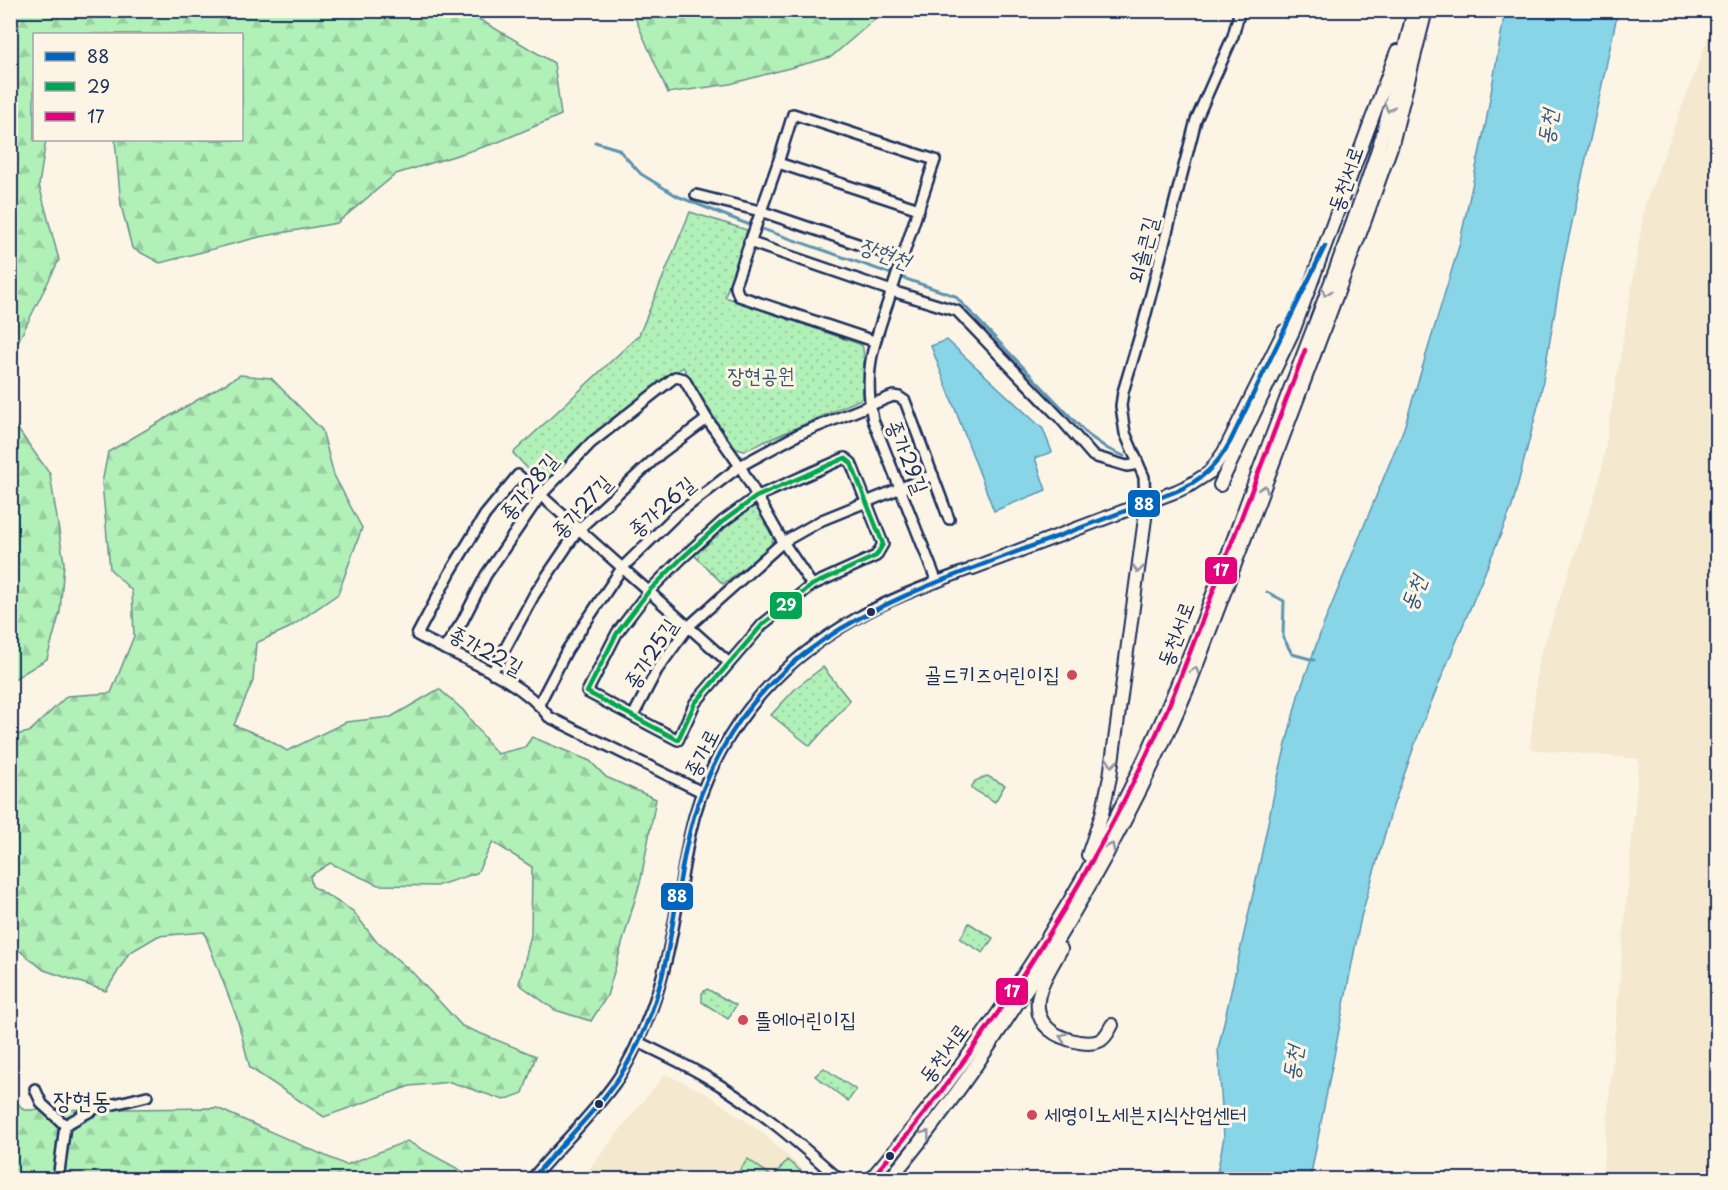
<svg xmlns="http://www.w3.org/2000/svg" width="1728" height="1190" font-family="'Playpen Sans','Poor Story',sans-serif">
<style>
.built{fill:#f4e8ce}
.forest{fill:url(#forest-firs);stroke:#66908a;stroke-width:1.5}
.park{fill:url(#park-dots);stroke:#66908a;stroke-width:1.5}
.pitch{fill:#b1f0b7;stroke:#66908a;stroke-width:1.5}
.water{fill:#88d5e8;stroke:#5c93b1;stroke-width:1.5}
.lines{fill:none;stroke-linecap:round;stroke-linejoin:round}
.stream{stroke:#5c93b1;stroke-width:3}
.minor-casing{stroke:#1b2f5e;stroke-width:14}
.secondary-casing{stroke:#1b2f5e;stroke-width:16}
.minor{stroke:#fcf5e5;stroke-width:9}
.secondary{stroke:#fcf5e5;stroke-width:12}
.bus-1-casing{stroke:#fcf5e5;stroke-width:9}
.bus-2-casing{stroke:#fcf5e5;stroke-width:9}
.bus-3-casing{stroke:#fcf5e5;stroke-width:9}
.bus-1{stroke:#0065bd;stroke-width:4.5}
.bus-2{stroke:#00a651;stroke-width:4.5}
.bus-3{stroke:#e5007d;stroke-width:4.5}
.oneway{stroke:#8c92a2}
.bus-dot{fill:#1b2f5e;stroke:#fcf5e5;stroke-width:2}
.poi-dot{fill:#d1495b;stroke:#fcf5e5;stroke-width:2}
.labels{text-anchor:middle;stroke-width:6;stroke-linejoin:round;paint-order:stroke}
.street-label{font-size:21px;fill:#1b2f5e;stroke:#fcf5e5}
.park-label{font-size:21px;fill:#395670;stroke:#fcf5e5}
.poi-label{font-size:21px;fill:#1b2f5e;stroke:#fcf5e5;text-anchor:start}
.water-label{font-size:22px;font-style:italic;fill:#365880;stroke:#fcf5e5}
.quarter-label{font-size:24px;fill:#1b2f5e;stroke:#fcf5e5}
.line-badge{stroke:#fcf5e5;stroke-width:2}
.badge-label{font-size:16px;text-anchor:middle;font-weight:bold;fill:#fff}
</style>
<defs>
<pattern id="forest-firs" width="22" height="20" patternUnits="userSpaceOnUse" patternTransform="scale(1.5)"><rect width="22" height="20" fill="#b1f0b7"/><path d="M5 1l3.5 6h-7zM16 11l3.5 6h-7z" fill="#98cea0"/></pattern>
<pattern id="park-dots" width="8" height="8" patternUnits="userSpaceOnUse" patternTransform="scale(1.5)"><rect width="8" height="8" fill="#b1f0b7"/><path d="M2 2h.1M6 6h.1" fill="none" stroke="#98cea0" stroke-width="1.8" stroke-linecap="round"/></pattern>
</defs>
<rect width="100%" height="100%" fill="#fcf5e5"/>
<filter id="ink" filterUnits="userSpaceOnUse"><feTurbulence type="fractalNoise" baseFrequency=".0167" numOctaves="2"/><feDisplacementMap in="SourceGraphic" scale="12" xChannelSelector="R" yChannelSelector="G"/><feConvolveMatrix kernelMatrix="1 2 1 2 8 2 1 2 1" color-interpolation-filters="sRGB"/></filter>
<g filter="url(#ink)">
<g class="built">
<polygon points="1717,14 1717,1179 1602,1179 1639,759 1530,749 1538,662 1600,480 1645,205"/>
<polygon points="665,1074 704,1092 760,1131 813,1179 580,1180"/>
</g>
<g class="forest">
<polygon points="313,11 312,12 394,17 472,15 554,63 561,115 496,143 396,174 337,223 259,237 160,263 132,248 121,205 115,140 242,140 242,34 34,34 34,140 46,140 39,185 59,260 11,356 11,11"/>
<polygon points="873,11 874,20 831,57 730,84 668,93 632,11"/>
<polygon points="240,375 271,378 322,430 334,475 362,528 338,594 289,628 256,643 253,681 234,725 264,737 287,751 346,722 391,717 439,689 463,710 497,754 525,747 532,737 590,761 606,777 656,799 641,879 607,996 591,1021 555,1010 519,984 531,935 532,867 493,842 477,873 436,886 378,885 330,863 310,876 312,886 353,911 376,941 413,973 462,1026 536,1056 523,1093 504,1100 450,1082 410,1086 324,1117 250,1068 237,1018 204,932 158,936 129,953 106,991 44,970 11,944 11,736 29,732 67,696 111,693 134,636 132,591 110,569 102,483 108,452"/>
<polygon points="11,423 17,428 50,474 64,563 60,612 47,659 11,681"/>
<polygon points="10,1095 24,1110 217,1108 346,1165 407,1141 464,1172 462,1179 11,1179"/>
</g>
<g class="park">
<path d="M690,212L747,230L725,297L862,345C865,351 864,393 861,399L744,451L733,448L683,367L580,445L543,485L513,453L639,335Z"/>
<polygon points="750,507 757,507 773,535 772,546 723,584 692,553 726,523"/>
<polygon points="823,667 850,701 810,746 771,715 796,688"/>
<polygon points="987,776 1005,785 995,802 971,788 975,781"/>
<polygon points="969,923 993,938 983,953 960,939"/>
<polygon points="707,989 736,1005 728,1019 702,1002 702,993"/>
<polygon points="824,1068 856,1090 848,1101 815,1076"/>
</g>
<g class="pitch">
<polygon points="748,1159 775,1179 733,1179"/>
<polygon points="787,1160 811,1179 780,1179 775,1175"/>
</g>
<g class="water">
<polygon points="1505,11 1618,11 1563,264 1540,398 1512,507 1421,727 1392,809 1361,917 1310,1179 1216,1179 1224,1137 1218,1049 1257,876 1275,789 1298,696 1323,626 1404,428 1459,246 1486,122"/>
<polygon points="947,340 1043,429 1052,452 1035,458 1046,490 994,511 931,346"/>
</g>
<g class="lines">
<g class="stream">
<polyline points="595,142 618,149 641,174 677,196 742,222 955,296 1088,435 1108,449 1124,456"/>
<polyline points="1267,592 1284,601 1283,637 1292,654 1314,660"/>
</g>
<defs>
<g id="minor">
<polyline points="778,163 919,209"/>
<polyline points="696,195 760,211 902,259"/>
<polyline points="749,242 892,291 957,311 1059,417 1093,456 1127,466 1138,464"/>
<path d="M874,341L739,296L735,285L778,163L793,114L935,160C920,203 906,247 892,290C876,339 862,366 873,420L937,582"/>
<polygon points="845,458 851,463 883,544 876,556 812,585 763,624 695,703 678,740 587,692 617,633 649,591 681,559 722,522 756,497"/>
<polyline points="1145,502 1144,477 1125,433 1123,420 1121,406 1123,392 1143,325 1196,120 1233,36 1240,10"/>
<polyline points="444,649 462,622 486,575 540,496 591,443 675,377 684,379 707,419 740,466 783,542 812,585"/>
<polyline points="492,673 534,595 578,530 660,454 707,419"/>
<polyline points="539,704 567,650 622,568 675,516 740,466 801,433 893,396 899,397 905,401 949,519"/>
<polyline points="633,716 657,670 689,626 783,542 822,520 933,475"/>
<path d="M702,792L549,717C520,678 459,658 417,635L451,571L485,515L518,475L728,662"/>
<path d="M638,1042C661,1053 685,1064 708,1078C756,1106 799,1143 840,1180"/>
<polyline points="35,1089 42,1104 65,1125 58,1180"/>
<polyline points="65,1125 94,1109 147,1096"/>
<path d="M531,1180C559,1146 592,1116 617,1080C629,1063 638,1043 646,1023C671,965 677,899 689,838C709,741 771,666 857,618C893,597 934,583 973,568"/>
</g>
<g id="secondary">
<polyline points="1220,485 1294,329 1397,51"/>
<polyline points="973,568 1177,491 1190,485 1210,472 1224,452 1284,331"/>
<polyline points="1088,855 1102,814 1110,777 1146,511"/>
<path d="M1061,949C1053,964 1040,983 1038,1000C1035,1026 1057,1038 1079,1042C1086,1043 1094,1044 1101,1040C1107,1036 1109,1030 1112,1025"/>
<path d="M870,1180C984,1046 1083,896 1155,736C1198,641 1232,541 1269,444C1307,344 1347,245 1380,143C1393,100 1403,55 1414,10"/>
<path d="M889,1180C931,1130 969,1077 1005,1022C1078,913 1138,804 1190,683L1365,220L1392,144L1426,10"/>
</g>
</defs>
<use href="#minor" class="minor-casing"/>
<use href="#secondary" class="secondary-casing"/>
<use href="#minor" class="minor"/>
<use href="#secondary" class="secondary"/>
<defs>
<path id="bus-1" d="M531,1180C559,1146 593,1115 618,1079C634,1055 646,1028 655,1001C677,934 677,856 702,792C757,651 869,607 1000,558C1059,536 1118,514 1177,491C1201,480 1217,466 1230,442L1325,246"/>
<polygon id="bus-2" points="845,458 851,463 883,544 876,556 812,585 763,624 695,703 678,740 587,692 617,633 649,591 681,559 722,522 756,497"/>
<path id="bus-3" d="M870,1180C984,1046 1080,898 1154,739C1177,690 1195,639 1214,589C1244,510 1275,430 1305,350"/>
</defs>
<use href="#bus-1" class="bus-1-casing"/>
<use href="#bus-2" class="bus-2-casing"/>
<use href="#bus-3" class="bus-3-casing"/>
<use href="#bus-1" class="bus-1"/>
<use href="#bus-2" class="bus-2"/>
<use href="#bus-3" class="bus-3"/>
</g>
<defs><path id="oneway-chevron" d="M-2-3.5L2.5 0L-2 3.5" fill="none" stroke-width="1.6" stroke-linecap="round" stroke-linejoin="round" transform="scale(1.5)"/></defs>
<g class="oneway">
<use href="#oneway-chevron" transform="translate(1389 108) rotate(105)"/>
<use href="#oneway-chevron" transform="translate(1326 292) rotate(110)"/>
<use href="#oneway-chevron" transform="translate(1264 489) rotate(-69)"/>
<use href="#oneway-chevron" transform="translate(1138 569) rotate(97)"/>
<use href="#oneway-chevron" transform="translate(1195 671) rotate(-69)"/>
<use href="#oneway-chevron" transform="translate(1112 763) rotate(99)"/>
<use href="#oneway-chevron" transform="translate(1111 847) rotate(-62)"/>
<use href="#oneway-chevron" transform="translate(1063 1037) rotate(-161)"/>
<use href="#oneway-chevron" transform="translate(926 1134) rotate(-52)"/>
</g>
</g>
<g class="bus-dot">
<circle cx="871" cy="612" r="5"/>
<circle cx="599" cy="1104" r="5"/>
<circle cx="890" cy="1156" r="5"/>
</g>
<g class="poi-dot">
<circle cx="1072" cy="675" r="6"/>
<circle cx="743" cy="1020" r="6"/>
<circle cx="1032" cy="1115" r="6"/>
</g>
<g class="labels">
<g class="street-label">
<text transform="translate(1346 179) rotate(-71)" y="7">동천서로</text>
<text transform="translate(1143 250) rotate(-76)" y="7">외솔큰길</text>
<text transform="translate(907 457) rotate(68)" y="7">종가29길</text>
<text transform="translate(529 487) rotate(-51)" y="7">종가28길</text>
<text transform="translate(582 507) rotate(-47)" y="7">종가27길</text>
<text transform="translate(662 507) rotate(-41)" y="7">종가26길</text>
<text transform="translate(1176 634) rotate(-69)" y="7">동천서로</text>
<text transform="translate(486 651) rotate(28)" y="7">종가22길</text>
<text transform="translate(651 654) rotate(-57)" y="7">종가25길</text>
<text transform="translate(702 753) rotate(-63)" y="7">종가로</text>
<text transform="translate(944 1053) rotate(-54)" y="7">동천서로</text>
</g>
<g class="park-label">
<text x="761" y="383">장현공원</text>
</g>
<g class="poi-label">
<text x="1060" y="682" text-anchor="end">골드키즈어린이집</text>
<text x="755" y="1027">뜰에어린이집</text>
<text x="1044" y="1122">세영이노세븐지식산업센터</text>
</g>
<g class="water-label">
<text transform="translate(1547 127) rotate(-81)" y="8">동천</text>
<text transform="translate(885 253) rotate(20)" y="8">장현천</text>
<text transform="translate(1413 593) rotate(-69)" y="8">동천</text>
<text transform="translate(1292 1063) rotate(-81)" y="8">동천</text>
</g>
<g class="quarter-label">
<text x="82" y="1109">장현동</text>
</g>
</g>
<g class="line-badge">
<rect x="1127" y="489" width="34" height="29" rx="6" fill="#0065bd"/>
<rect x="1204" y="556" width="34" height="29" rx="6" fill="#e5007d"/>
<rect x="769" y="591" width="34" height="29" rx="6" fill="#00a651"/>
<rect x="660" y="882" width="34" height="29" rx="6" fill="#0065bd"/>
<rect x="995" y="977" width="34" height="29" rx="6" fill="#e5007d"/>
</g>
<g class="badge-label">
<text x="1144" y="510">88</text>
<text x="1221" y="576">17</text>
<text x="786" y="611">29</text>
<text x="677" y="902">88</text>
<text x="1012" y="997">17</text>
</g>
<rect width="1728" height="1190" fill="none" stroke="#fcf5e5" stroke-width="36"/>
<rect x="18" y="18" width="1692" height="1154" fill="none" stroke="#1b2f5e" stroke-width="2" filter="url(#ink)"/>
<rect x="33" y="33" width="210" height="108" fill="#fcf5e5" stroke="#a2a6af" stroke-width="1.5"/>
<rect x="45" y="52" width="30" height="9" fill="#0065bd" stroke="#a2a6af" stroke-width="1.5"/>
<text x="87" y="63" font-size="18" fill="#1b2f5e">88</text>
<rect x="45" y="82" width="30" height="9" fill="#00a651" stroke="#a2a6af" stroke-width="1.5"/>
<text x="87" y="93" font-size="18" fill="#1b2f5e">29</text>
<rect x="45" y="112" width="30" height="9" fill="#e5007d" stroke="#a2a6af" stroke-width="1.5"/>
<text x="87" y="123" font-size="18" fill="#1b2f5e">17</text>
</svg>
